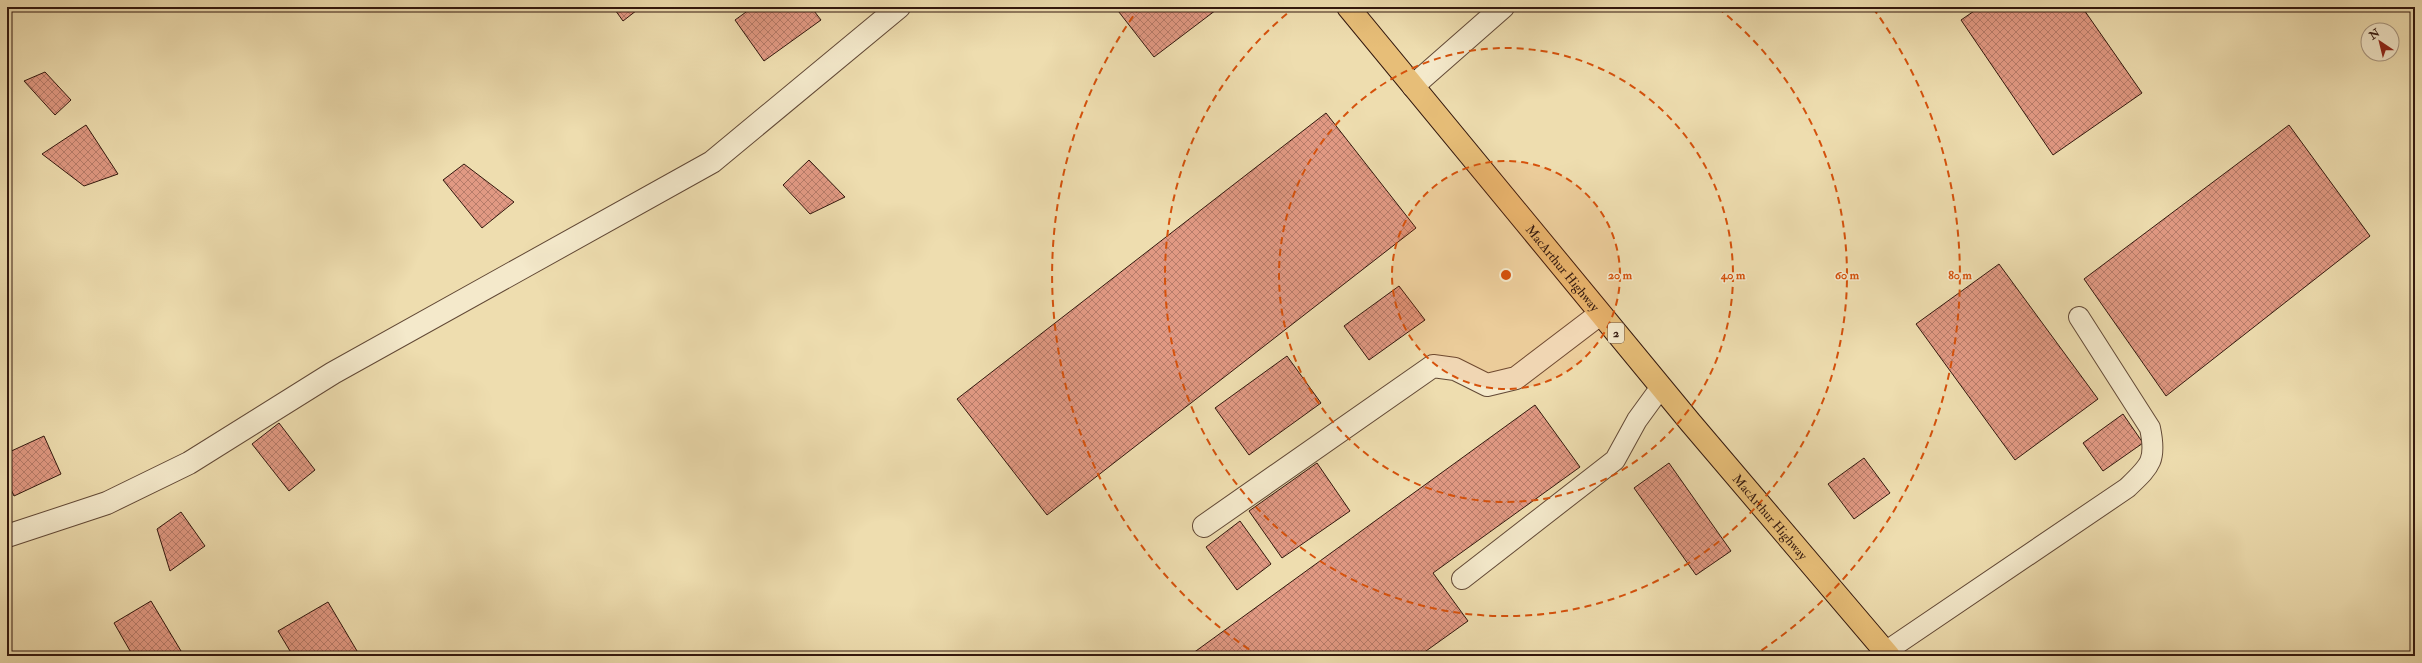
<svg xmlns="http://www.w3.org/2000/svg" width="2422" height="663" font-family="'IM FELL Double Pica',serif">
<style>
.building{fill:url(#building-cross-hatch);stroke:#33180e}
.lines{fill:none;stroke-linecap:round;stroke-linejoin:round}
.lane-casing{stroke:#624936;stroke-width:22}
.street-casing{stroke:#624936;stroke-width:24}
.highway-casing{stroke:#33180e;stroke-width:24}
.lane{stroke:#f4e9cb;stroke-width:20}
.street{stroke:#f4e9cb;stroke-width:22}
.highway{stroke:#e7be78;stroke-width:22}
.ring{fill:none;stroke:#d6520c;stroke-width:2;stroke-dasharray:7 5}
.labels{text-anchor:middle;stroke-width:3;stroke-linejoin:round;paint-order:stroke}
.shield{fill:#f4e9cb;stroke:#6d5747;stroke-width:1}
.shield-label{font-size:12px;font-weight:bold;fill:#33180e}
.street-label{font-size:13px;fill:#33180e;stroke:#f4e9cb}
.centre{fill:#d6520c;stroke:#f4e9cb;stroke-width:2}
.ring-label{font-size:12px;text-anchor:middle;font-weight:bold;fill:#d6520c;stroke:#f4e9cb;stroke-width:3;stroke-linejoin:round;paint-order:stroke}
</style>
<defs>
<pattern id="building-cross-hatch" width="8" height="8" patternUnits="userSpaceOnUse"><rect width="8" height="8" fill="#e19983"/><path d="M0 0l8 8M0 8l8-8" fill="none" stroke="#b77c6a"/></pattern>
</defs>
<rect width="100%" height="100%" fill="#eeddaf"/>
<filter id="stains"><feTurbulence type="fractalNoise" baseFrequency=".005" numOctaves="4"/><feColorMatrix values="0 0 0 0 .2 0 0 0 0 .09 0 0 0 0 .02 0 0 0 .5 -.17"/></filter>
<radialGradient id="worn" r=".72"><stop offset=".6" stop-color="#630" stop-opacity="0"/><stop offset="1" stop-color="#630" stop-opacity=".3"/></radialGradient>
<g class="building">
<polygon points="613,7 641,7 623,21"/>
<polygon points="753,7 811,7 821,20 764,61 735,20"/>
<polygon points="1115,7 1220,7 1154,57"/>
<polygon points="1980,7 2082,7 2142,93 2053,155 1961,20"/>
<polygon points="45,72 71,100 55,115 24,81"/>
<polygon points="1326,113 1416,228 1047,515 957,399"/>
<polygon points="86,125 118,174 84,186 42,154"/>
<polygon points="2289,125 2370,236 2166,396 2084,279"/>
<polygon points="809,160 845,197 810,214 783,185"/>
<polygon points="464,164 514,202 482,228 443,180"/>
<polygon points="1999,264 2098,399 2015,460 1916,324"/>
<polygon points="1399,286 1425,320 1369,360 1344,326"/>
<polygon points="1287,356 1321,403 1249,455 1215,408"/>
<polygon points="1535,405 1580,467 1433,573 1468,621 1419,656 1189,656"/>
<polygon points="2123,414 2143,443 2103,471 2083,443"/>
<polygon points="279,423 315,470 289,491 252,444"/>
<polygon points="44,436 61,474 14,496 7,481 7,453"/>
<polygon points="1864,458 1890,493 1854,519 1828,484"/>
<polygon points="1317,463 1350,511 1282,558 1249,511"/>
<polygon points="1669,463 1731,551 1696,575 1634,488"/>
<polygon points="181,512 205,546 170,571 157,529"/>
<polygon points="1240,521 1271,564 1237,590 1206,547"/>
<polygon points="151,601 181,651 173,656 133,656 114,623"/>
<polygon points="328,602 360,656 293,656 278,631"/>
</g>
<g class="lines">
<defs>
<g id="lane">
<polyline points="1462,579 1615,460 1637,420 1661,387"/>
<path d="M1885,652L2127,488C2150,466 2157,461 2150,428L2079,317"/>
</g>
<g id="street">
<polyline points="1413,86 1503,7"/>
<polyline points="1204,526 1433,366 1455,369 1487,385 1516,378 1600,314"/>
<polyline points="7,536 107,503 189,463 333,373 712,162 899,7"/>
</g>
<g id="highway">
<path id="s1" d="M1348,7L1690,422L1889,656"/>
</g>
</defs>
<use href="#lane" class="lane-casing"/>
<use href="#street" class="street-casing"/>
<use href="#highway" class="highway-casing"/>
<use href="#lane" class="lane"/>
<use href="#street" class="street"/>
<use href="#highway" class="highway"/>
</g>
<circle cx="1506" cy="275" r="114" fill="#d6520c" fill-opacity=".12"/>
<g class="ring">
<circle cx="1506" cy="275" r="114"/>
<circle cx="1506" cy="275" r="227"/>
<path d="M1718 8A341 341 0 1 1 1294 8"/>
<path d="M1259 656A454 454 0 0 1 1139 8M1873 8A454 454 0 0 1 1753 656"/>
</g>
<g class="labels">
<rect class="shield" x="1608" y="323" width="16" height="20" rx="3"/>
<g class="shield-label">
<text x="1616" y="337">2</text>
</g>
<g class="street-label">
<text dy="5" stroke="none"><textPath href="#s1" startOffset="338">MacArthur Highway</textPath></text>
<text dy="5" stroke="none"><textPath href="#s1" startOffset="662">MacArthur Highway</textPath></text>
</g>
</g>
<circle cx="1506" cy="275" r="6" class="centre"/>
<g class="ring-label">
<text x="1620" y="279">20 m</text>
<text x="1733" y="279">40 m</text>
<text x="1847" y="279">60 m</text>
<text x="1960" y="279">80 m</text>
</g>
<rect width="2422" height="663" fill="none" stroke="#eeddaf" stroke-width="24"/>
<rect x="8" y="8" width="2406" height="647" fill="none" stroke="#33180e" stroke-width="2"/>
<rect x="12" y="12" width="2398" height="639" fill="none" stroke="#33180e"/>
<g transform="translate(2380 42) rotate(325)"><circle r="19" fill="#f4e9cb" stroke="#a7957f"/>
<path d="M0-3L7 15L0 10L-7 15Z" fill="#8f2418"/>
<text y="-6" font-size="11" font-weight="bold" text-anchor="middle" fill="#33180e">N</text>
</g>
<rect width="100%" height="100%" filter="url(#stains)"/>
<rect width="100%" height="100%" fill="url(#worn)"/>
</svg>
